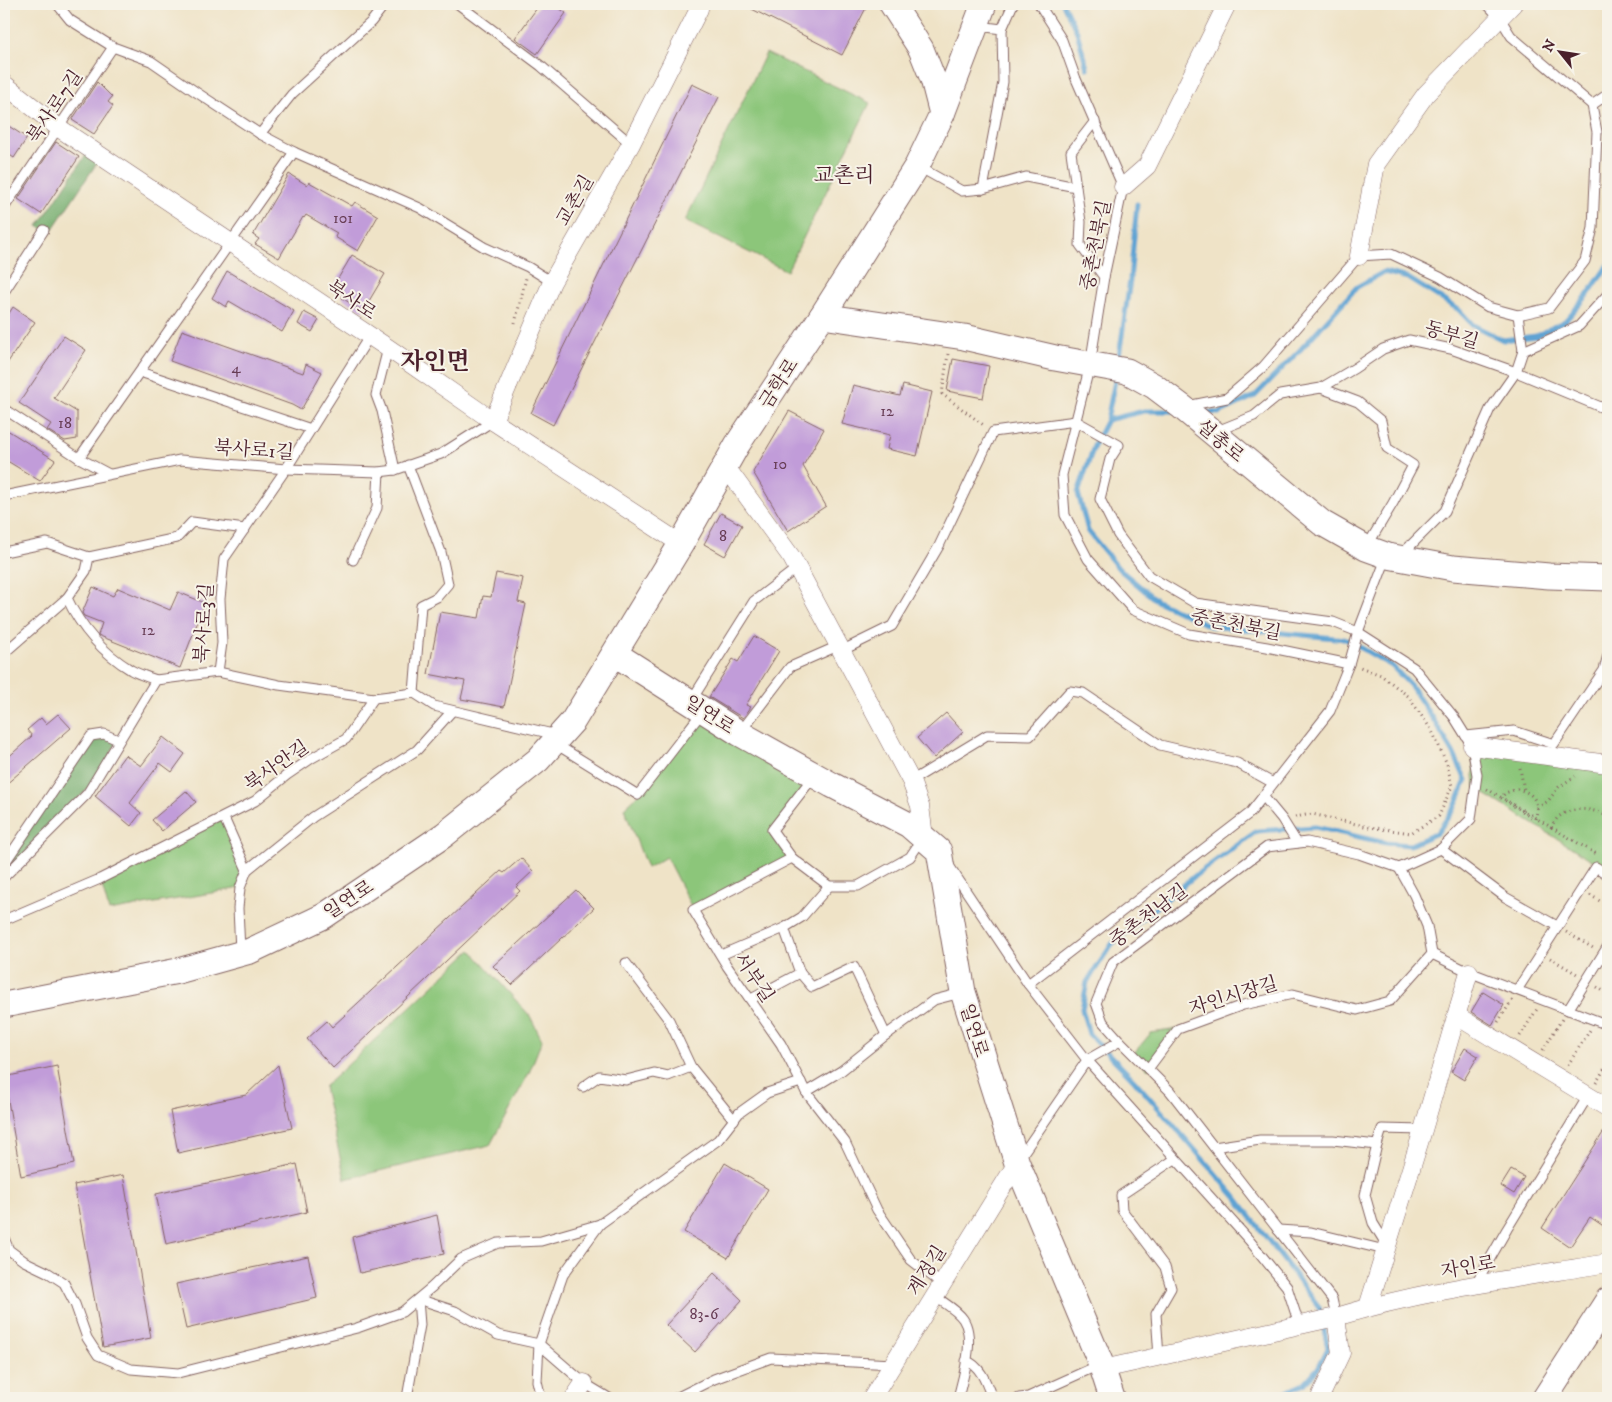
<svg xmlns="http://www.w3.org/2000/svg" width="1612" height="1402" font-family="'IM FELL DW Pica','Noto Serif KR',serif">
<style>
.green{fill:#8cc67a;stroke:#6b7252}
.forest{fill:#71ab6a;stroke:#5e654a}
.lines{fill:none;stroke-linecap:round;stroke-linejoin:round}
.stream{stroke:#5ea3d3;stroke-width:5}
.building{fill:#c19cd9}
.lane-casing{stroke:#846462;stroke-width:11}
.street-casing{stroke:#846462;stroke-width:19}
.secondary-casing{stroke:#846462;stroke-width:27}
.path{stroke:#846462;stroke-width:3;stroke-dasharray:1 4;stroke-linecap:butt}
.lane{stroke:#fff;stroke-width:9}
.street{stroke:#fff;stroke-width:18}
.secondary{stroke:#fff;stroke-width:25}
.labels{text-anchor:middle;stroke-width:4;stroke-linejoin:round;paint-order:stroke}
.number-label{font-size:16px;fill:#683e56}
.street-label{font-size:19px;fill:#4a1f2b;stroke:#f7f3e8}
.quarter-label{font-size:21px;fill:#4a1f2b;stroke:#f7f3e8}
.district-label{font-size:24px;font-weight:bold;fill:#4a1f2b;stroke:#f7f3e8}
</style>
<rect width="100%" height="100%" fill="#f7f3e8"/>
<filter id="ink" filterUnits="userSpaceOnUse"><feTurbulence type="fractalNoise" baseFrequency=".02" numOctaves="2"/><feDisplacementMap in="SourceGraphic" scale="10" xChannelSelector="R" yChannelSelector="G"/><feConvolveMatrix kernelMatrix="1 2 1 2 8 2 1 2 1" color-interpolation-filters="sRGB"/></filter>
<filter id="wash" filterUnits="userSpaceOnUse"><feTurbulence type="fractalNoise" baseFrequency=".0096" numOctaves="4" result="noise"/><feDisplacementMap in="SourceGraphic" scale="20" xChannelSelector="R" yChannelSelector="G"/><feGaussianBlur stdDeviation="1.12" result="paint"/><feColorMatrix in="noise" values="0 0 0 0 0 0 0 0 0 0 0 0 0 0 0 0 0 1.4 0 .05"/><feComposite in="paint" operator="in"/></filter>
<g filter="url(#wash)">
<rect width="100%" height="100%" fill="#efe3c7"/>
<g class="green">
<polygon points="766,53 870,103 787,271 685,221"/>
<polygon points="704,710 814,775 772,830 792,858 693,910 666,857 647,868 624,808 638,795"/>
<polygon points="1472,746 1608,764 1608,870 1475,788"/>
<polygon points="224,818 247,870 240,888 109,911 100,879"/>
<polygon points="471,950 530,1016 542,1040 529,1073 490,1145 345,1179 324,1087"/>
<polygon points="1178,1029 1148,1069 1133,1054 1151,1033"/>
</g>
<g class="forest">
<polygon points="90,149 101,157 50,233 38,226"/>
<polygon points="91,736 118,740 98,778 4,877 4,864"/>
</g>
<g class="lines">
<g class="stream">
<polyline points="1063,4 1077,32 1087,68"/>
<polyline points="1118,363 1130,280 1137,204"/>
<polyline points="1172,411 1144,411 1107,420 1095,443 1078,493 1088,531 1119,569 1157,601 1210,626 1346,639 1392,666 1411,686 1436,724 1453,752 1466,780 1455,807 1437,833 1410,845 1386,843 1315,827 1257,831 1196,875 1112,944 1087,982 1082,1009 1089,1034 1134,1080 1235,1196 1319,1307 1328,1348 1318,1368 1304,1384 1273,1398"/>
<polyline points="1203,412 1219,413 1255,396 1300,350 1357,287 1384,272 1408,278 1459,310 1473,325 1503,340 1536,336 1565,321 1587,296 1608,265"/>
<polyline points="1107,420 1116,376"/>
</g>
</g>
<g id="blocks">
<g class="building">
<polygon points="540,4 553,4 566,13 537,54 515,38"/>
<polygon points="742,4 868,4 842,55"/>
<polygon points="97,82 112,97 108,102 113,106 94,134 72,120"/>
<polygon points="692,84 719,97 553,425 531,413"/>
<polygon points="4,123 27,138 14,158 4,151"/>
<polygon points="56,142 79,157 41,214 18,199"/>
<polygon points="289,174 307,185 309,182 352,206 355,202 378,216 358,251 335,237 337,233 306,215 304,218 303,217 279,258 255,244 259,239 253,235"/>
<polygon points="352,255 385,274 363,311 342,298 344,294 333,287"/>
<polygon points="227,271 294,311 282,332 229,301 226,307 212,298"/>
<polygon points="13,307 35,322 4,368 4,321"/>
<polygon points="304,312 319,320 312,332 298,324"/>
<polygon points="182,330 303,373 306,364 322,372 301,410 292,405 170,361"/>
<polygon points="64,336 86,350 54,398 77,412 77,439 65,441 47,430 51,424 19,403"/>
<polygon points="953,359 989,366 983,398 947,391"/>
<polygon points="853,385 900,396 903,385 932,392 917,456 887,449 890,435 842,424"/>
<polygon points="789,411 824,429 803,466 826,506 788,531 753,472"/>
<polygon points="4,428 55,460 40,481 4,459"/>
<polygon points="721,513 742,525 725,556 704,544"/>
<polygon points="496,573 523,578 518,602 526,604 504,707 461,699 465,681 428,674 440,612 479,618 483,596 491,597"/>
<polygon points="93,587 113,596 118,588 170,610 178,592 205,603 180,668 100,636 98,635 102,623 84,616 82,613"/>
<polygon points="754,636 779,651 746,705 751,707 743,718 709,697 733,659 738,662"/>
<polygon points="946,713 963,732 934,758 917,738"/>
<polygon points="58,714 71,728 4,786 4,761 32,736 27,730 41,718 46,724"/>
<polygon points="163,737 185,754 172,772 160,763 130,803 141,813 131,826 95,796 125,755 141,766"/>
<polygon points="186,791 196,802 162,831 152,820"/>
<polygon points="521,858 533,871 516,887 520,891 333,1068 307,1039 327,1021 332,1027 501,871 504,873"/>
<polygon points="576,890 594,908 512,985 493,966"/>
<polygon points="1483,992 1504,1005 1492,1025 1471,1012"/>
<polygon points="1465,1048 1478,1056 1464,1080 1451,1072"/>
<polygon points="278,1065 292,1128 178,1153 170,1111 246,1095"/>
<polygon points="57,1066 74,1164 21,1176 4,1077"/>
<polygon points="1608,1125 1608,1229 1590,1217 1570,1247 1542,1228"/>
<polygon points="725,1163 768,1189 728,1258 684,1232"/>
<polygon points="297,1164 307,1212 166,1244 156,1194"/>
<polygon points="1511,1170 1524,1177 1514,1194 1501,1186"/>
<polygon points="123,1175 151,1338 103,1347 74,1185"/>
<polygon points="437,1215 444,1254 360,1273 352,1237"/>
<polygon points="308,1256 317,1298 186,1329 176,1284"/>
<polygon points="714,1273 742,1300 695,1352 666,1325"/>
</g>
</g>
</g>
<g filter="url(#ink)">
<use href="#blocks" fill-opacity="0" stroke="#846462" stroke-width="1"/>
<g class="lines">
<defs>
<g id="lane">
<polyline points="57,4 70,20 113,47 151,61 196,92 260,134 294,152 420,208 484,247 528,267 552,282"/>
<polyline points="458,4 541,66 631,144"/>
<polyline points="1039,4 1062,40 1076,79 1123,187 1104,277 1090,365 1062,475 1065,515 1088,559 1133,610 1189,634 1267,647 1349,664"/>
<polyline points="1487,4 1500,18 1511,36 1592,105"/>
<polyline points="978,26 1002,29 1003,82 983,189 1026,177 1076,187"/>
<polyline points="1002,29 1013,4"/>
<polyline points="1095,121 1071,152 1081,222 1080,245 1104,277"/>
<polyline points="260,134 292,94 371,22 385,4"/>
<polyline points="919,167 962,191 983,189"/>
<polyline points="4,208 113,47"/>
<polyline points="4,292 44,230"/>
<polyline points="388,348 376,395 382,411 395,470"/>
<polyline points="1523,351 1579,326 1608,294"/>
<polyline points="140,372 311,429"/>
<polyline points="1321,388 1358,402 1381,421 1387,448 1413,465 1393,503 1366,548"/>
<polyline points="1187,406 1227,398 1263,367 1359,256 1391,254 1440,277 1488,307 1518,315 1549,308 1585,261 1593,228 1597,132 1592,105 1608,94"/>
<polyline points="4,409 79,458 109,474"/>
<polyline points="1217,431 1254,416 1280,395 1321,388 1355,368 1383,349 1409,340 1451,349 1516,372 1608,410"/>
<polyline points="79,458 294,152"/>
<polyline points="408,465 441,552 448,584 437,597 421,605 414,693"/>
<polyline points="4,496 180,460 286,469 379,472 395,470 441,454 493,421"/>
<path d="M4,552L47,543L89,557L86,571L67,598C81,628 103,653 131,670C138,674 148,677 156,680"/>
<polyline points="1401,555 1445,511 1490,409 1516,372 1523,351 1518,315"/>
<polyline points="89,557 177,538 192,522 245,529"/>
<polyline points="353,560 377,508 379,472"/>
<polyline points="841,651 892,626 939,546 993,432 1076,421 1119,445 1110,459 1100,499 1118,535 1149,576 1195,603 1333,622 1358,632 1414,668 1454,717 1472,746 1477,775 1471,819 1441,849 1399,868 1359,854 1307,842 1267,847 1113,962 1096,1003 1103,1022 1120,1041 1170,1091 1332,1299 1336,1317"/>
<polyline points="4,653 67,598"/>
<polyline points="218,672 279,685 374,698 414,693 434,706 557,735"/>
<polyline points="691,701 754,601 797,568"/>
<polyline points="741,731 790,667 838,646"/>
<polyline points="1466,736 1514,731 1554,744 1604,670 1608,655"/>
<polyline points="554,743 638,795 703,711"/>
<polyline points="911,781 987,735 1030,736 1070,691 1083,693 1160,745 1237,763 1273,783"/>
<polyline points="1263,796 1282,819 1297,843"/>
<polyline points="224,818 247,870"/>
<polyline points="922,839 910,857 858,886 829,886 792,858 693,910 727,966 781,1044 806,1092 845,1142 877,1210 911,1260 942,1284"/>
<polyline points="1441,849 1505,897 1557,926"/>
<polyline points="792,858 772,830 814,776"/>
<polyline points="4,864 91,736 104,734 118,740"/>
<polyline points="950,867 1028,984 1087,1060 1019,1159"/>
<polyline points="1399,868 1414,895 1427,926 1432,954"/>
<polyline points="4,877 87,794 156,680 218,672 222,643 220,599 224,559 286,469 369,337"/>
<polyline points="4,920 100,879 255,801 287,775 312,758 346,739 374,698"/>
<polyline points="784,928 800,973"/>
<polyline points="240,951 238,908 240,888 247,870 313,817 417,750 452,711"/>
<polyline points="721,955 784,928 802,917 829,886"/>
<polyline points="626,963 669,1020 691,1067 734,1120"/>
<polyline points="1028,984 1250,813 1330,711 1349,664 1358,632 1387,556"/>
<polyline points="1517,990 1596,867 1608,875"/>
<polyline points="751,999 800,973 812,987 854,967 886,1035"/>
<polyline points="1568,1010 1608,946"/>
<polyline points="1120,1041 1087,1060 1249,1240 1287,1287 1299,1324"/>
<polyline points="1148,1069 1178,1029 1243,1005 1293,994 1357,1010 1390,1001 1432,954 1469,972 1608,1025"/>
<polyline points="583,1087 599,1076 626,1080 654,1073 668,1076 691,1067"/>
<polyline points="806,1092 841,1071 886,1035 934,1000 961,993"/>
<polyline points="1377,1145 1365,1195 1373,1223 1386,1244"/>
<polyline points="1214,1147 1260,1140 1333,1140 1377,1145 1382,1129 1423,1130"/>
<polyline points="1278,1230 1311,1232 1385,1250"/>
<polyline points="4,1238 9,1250 24,1261 47,1272 64,1283 75,1304 87,1338 98,1355 131,1369 178,1373 357,1328 402,1312 432,1287 461,1259 498,1243 541,1241 600,1224 718,1140 739,1113 767,1093 801,1082"/>
<polyline points="1476,1283 1507,1229 1588,1096"/>
<path d="M936,1297C944,1303 957,1310 963,1319C976,1338 963,1377 958,1398"/>
<polyline points="1159,1357 1156,1314 1171,1288 1165,1267 1122,1210 1121,1195 1175,1159"/>
<path d="M966,1361C981,1365 987,1385 992,1398"/>
<polyline points="407,1398 420,1325 418,1299 455,1311 498,1335 539,1344 584,1383 609,1398"/>
<polyline points="541,1398 537,1381 539,1344 563,1275 600,1224"/>
<polyline points="676,1398 714,1379 771,1358 894,1364"/>
<polyline points="1019,1398 1028,1397 1099,1365"/>
</g>
<g id="street">
<polyline points="4,84 59,128 388,348 493,421 681,544"/>
<polyline points="1123,187 1147,166 1227,4"/>
<polyline points="1359,256 1376,164 1426,94 1513,4"/>
<polyline points="493,421 552,282 631,144 699,9 699,4"/>
<polyline points="726,467 792,558 911,781 920,806 924,837"/>
<polyline points="1472,746 1608,764"/>
<polyline points="1457,1016 1608,1108"/>
<polyline points="1368,1307 1423,1130 1469,972"/>
<path d="M1103,1369L1336,1317C1424,1290 1518,1278 1608,1263"/>
<polyline points="574,1398 584,1383"/>
<polyline points="872,1398 1017,1163"/>
<polyline points="1322,1398 1321,1395 1341,1353 1336,1317"/>
</g>
<g id="secondary">
<polyline points="942,114 984,4"/>
<polyline points="822,316 964,337 1055,358 1127,371 1154,386 1182,407 1322,523 1366,548 1388,556 1453,568 1549,576 1608,578"/>
<polyline points="615,654 739,733 832,785 909,825 939,851 963,992 1017,1163 1101,1364 1112,1398"/>
<polyline points="4,1005 178,971 250,951 324,916 444,835 538,760 573,721 681,544 737,445 822,316 917,166 942,114 933,79 921,49 892,4"/>
<polyline points="1545,1398 1608,1300"/>
</g>
</defs>
<use href="#lane" class="lane-casing"/>
<use href="#street" class="street-casing"/>
<use href="#secondary" class="secondary-casing"/>
<g class="path">
<polyline points="515,323 526,278"/>
<polyline points="948,354 942,394 985,426"/>
<polyline points="1520,768 1524,790"/>
<polyline points="1604,779 1607,815"/>
<polyline points="1487,789 1598,855"/>
<path d="M1517,789C1533,792 1541,803 1535,819L1501,798L1505,793Z"/>
<polyline points="1537,808 1548,801 1559,787 1575,776"/>
<polyline points="1295,817 1312,814 1369,827 1411,833 1439,816 1452,786 1447,764 1432,731 1408,696 1381,675 1360,667"/>
<path d="M1551,828C1559,806 1590,805 1608,817"/>
<polyline points="1590,895 1608,906"/>
<polyline points="1566,932 1593,948"/>
<polyline points="1550,958 1577,974"/>
<polyline points="1597,987 1608,994"/>
<polyline points="1498,1022 1512,1000"/>
<polyline points="1520,1036 1537,1009"/>
<polyline points="1543,1050 1562,1019"/>
<polyline points="1568,1065 1590,1030"/>
<polyline points="1596,1083 1608,1063"/>
</g>
<use href="#lane" class="lane"/>
<use href="#street" class="street"/>
<use href="#secondary" class="secondary"/>
</g>
</g>
<g class="labels">
<g class="number-label">
<text x="343" y="223">101</text>
<text x="236" y="373">4</text>
<text x="887" y="416">12</text>
<text x="65" y="428">18</text>
<text x="780" y="469">10</text>
<text x="723" y="541">8</text>
<text x="148" y="635">12</text>
<text x="704" y="1319">83-6</text>
</g>
<g class="street-label">
<text transform="translate(54 106) rotate(-56)" y="7">북사로7길</text>
<text transform="translate(574 200) rotate(-60)" y="7">교촌길</text>
<text transform="translate(1095 245) rotate(-79)" y="7">중촌천북길</text>
<text transform="translate(352 299) rotate(34)" y="7">북사로</text>
<text transform="translate(1452 334) rotate(16)" y="7">동부길</text>
<text transform="translate(778 383) rotate(-57)" y="7">금학로</text>
<text transform="translate(1221 440) rotate(40)" y="7">설총로</text>
<text transform="translate(254 449) rotate(4)" y="7">북사로1길</text>
<text transform="translate(203 623) rotate(-86)" y="7">북사로3길</text>
<text transform="translate(1236 624) rotate(11)" y="7">중촌천북길</text>
<text transform="translate(710 714) rotate(33)" y="7">일연로</text>
<text transform="translate(276 765) rotate(-35)" y="7">북사안길</text>
<text transform="translate(348 899) rotate(-33)" y="7">일연로</text>
<text transform="translate(1148 915) rotate(-37)" y="7">중촌천남길</text>
<text transform="translate(755 977) rotate(56)" y="7">서부길</text>
<text transform="translate(1233 995) rotate(-17)" y="7">자인시장길</text>
<text transform="translate(975 1030) rotate(73)" y="7">일연로</text>
<text transform="translate(1468 1266) rotate(-10)" y="7">자인로</text>
<text transform="translate(926 1270) rotate(-58)" y="7">계정길</text>
</g>
<g class="quarter-label">
<text x="844" y="182">교촌리</text>
</g>
<g class="district-label">
<text x="435" y="369">자인면</text>
</g>
</g>
<rect width="1612" height="1402" fill="none" stroke="#f7f3e8" stroke-width="20"/>
<g transform="translate(1560 52) rotate(300)" stroke="#f7f3e8" stroke-width="4" paint-order="stroke">
<path d="M0-4L9 19L0 12L-9 19Z" fill="#4a1f2b"/>
<text y="-8" font-size="14" font-weight="bold" text-anchor="middle" fill="#4a1f2b">N</text>
</g>
</svg>
